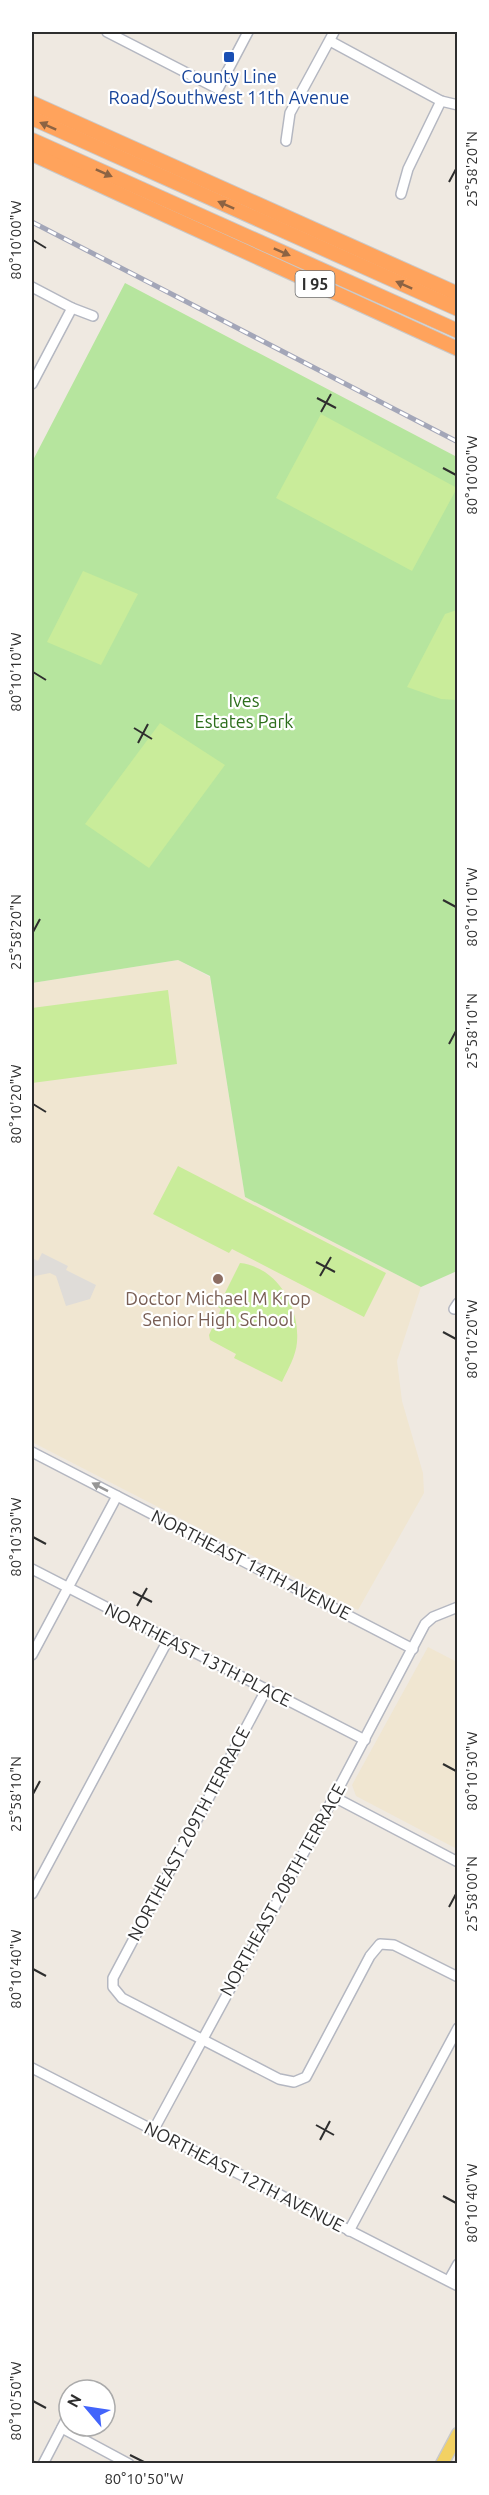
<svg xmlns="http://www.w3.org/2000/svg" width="489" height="2495" font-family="Ubuntu,sans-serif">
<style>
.education{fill:#f0e6d1}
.green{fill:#b6e59e}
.pitch{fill:#c9ec9a}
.plaza{fill:#dfdcd8}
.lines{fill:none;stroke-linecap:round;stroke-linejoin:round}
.minor-casing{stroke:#b4b7c1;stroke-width:12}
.major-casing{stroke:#c9c9c9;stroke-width:15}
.highway-casing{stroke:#c9c9c9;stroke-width:16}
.minor{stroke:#fff;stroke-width:9}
.major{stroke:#f2d163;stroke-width:12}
.highway{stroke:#ffa35c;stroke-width:14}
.rail-casing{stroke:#a3a6b8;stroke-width:5}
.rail{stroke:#fff;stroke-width:3;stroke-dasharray:9;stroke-linecap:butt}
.oneway{fill:#8c6343}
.oneway2{fill:#969696}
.ticks{fill:none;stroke:#2e2e2e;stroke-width:2}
.transit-dot{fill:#1a4fb4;stroke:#fff;stroke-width:2}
.education-dot{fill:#8d6e63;stroke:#fff;stroke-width:2}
.labels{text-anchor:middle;stroke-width:4.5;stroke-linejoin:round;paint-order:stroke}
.shield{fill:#fff;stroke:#6d6d6d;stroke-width:1.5}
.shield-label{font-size:16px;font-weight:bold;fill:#2e2e2e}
.transit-label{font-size:18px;fill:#164399;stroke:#fff}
.park-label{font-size:18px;fill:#2c6e1b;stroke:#fff}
.education-label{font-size:18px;fill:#785e54;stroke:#fff}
.street-label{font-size:18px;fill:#2e2e2e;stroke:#fff}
.neatline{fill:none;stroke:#2e2e2e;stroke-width:2}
.ticks-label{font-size:15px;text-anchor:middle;fill:#2e2e2e}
</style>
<rect width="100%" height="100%" fill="#efe9e1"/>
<g class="education">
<polygon points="178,960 210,977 245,1197 421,1287 397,1361 402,1401 423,1473 424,1493 358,1610 32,1442 32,983"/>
<polygon points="428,1647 457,1662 457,1849 356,1796 352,1785"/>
</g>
<polygon class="green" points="125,283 457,457 457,1271 421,1287 245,1197 210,976 178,960 32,983 32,462"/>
<g class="pitch">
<polygon points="321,414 457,488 412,571 276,498"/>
<polygon points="83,571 138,594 101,665 47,642"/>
<polygon points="457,610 457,700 441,699 407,687 445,614"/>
<polygon points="160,723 225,765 149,868 85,824"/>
<polygon points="168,990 177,1064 32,1083 32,1008"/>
<polygon points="178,1166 386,1273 364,1317 232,1249 229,1253 153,1214"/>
<path d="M240,1263C277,1267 300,1307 297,1342C296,1356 288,1369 282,1382L234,1358L236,1354L210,1340L209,1335L221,1309L218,1307Z"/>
</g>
<polygon class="plaza" points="42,1253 68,1266 66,1270 96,1285 90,1299 66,1306 56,1276 50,1273 35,1276 32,1282 32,1258 38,1261"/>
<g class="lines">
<defs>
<g id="minor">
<polyline points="107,32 218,89 248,32"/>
<polyline points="330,41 441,101 458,105"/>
<polyline points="286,141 290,113 334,32"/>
<polyline points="401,194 408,169 441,101"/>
<polyline points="32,287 72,308"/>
<polyline points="32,384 72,308 93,316"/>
<polyline points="454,1309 458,1303"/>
<polyline points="32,1452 413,1649"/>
<polyline points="32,1569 365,1740"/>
<polyline points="32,1655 117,1496"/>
<polyline points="266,1690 113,1978 113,1987 122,1998 279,2079 294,2082 306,2077 370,1956 380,1944 394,1945 458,1977"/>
<polyline points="334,1797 458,1862"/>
<polyline points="32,1894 168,1640"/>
<polyline points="32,2068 458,2286"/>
<polyline points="153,2131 334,1797 425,1624 433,1617 458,1607"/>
<polyline points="349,2231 458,2028"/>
<polyline points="449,2280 458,2264"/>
<polyline points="62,2428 129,2464"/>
<polyline points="43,2464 69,2414"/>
</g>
<polyline id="major" points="442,2464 458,2434"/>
<g id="highway">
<polyline points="32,103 458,294"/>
<polyline points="32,118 458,309"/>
<polyline points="32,140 458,331"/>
<polyline points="32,154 458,349"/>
</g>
</defs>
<use href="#minor" class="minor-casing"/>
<use href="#major" class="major-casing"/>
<use href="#highway" class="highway-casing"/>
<use href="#minor" class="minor"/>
<use href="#major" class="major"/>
<use href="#highway" class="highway"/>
<defs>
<polyline id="rail" points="32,222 458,442"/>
</defs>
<use href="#rail" class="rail-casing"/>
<use href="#rail" class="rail"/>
</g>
<defs><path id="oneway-solid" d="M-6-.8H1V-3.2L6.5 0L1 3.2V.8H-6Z" transform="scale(1.5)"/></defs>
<g class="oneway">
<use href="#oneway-solid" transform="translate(48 126) rotate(-156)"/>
<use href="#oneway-solid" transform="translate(104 173) rotate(24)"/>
<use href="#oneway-solid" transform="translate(226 205) rotate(-156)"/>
<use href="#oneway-solid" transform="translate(282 252) rotate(24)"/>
<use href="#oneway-solid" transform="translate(404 285) rotate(-156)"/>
</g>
<use class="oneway2" href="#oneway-solid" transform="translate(100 1487) rotate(-153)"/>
<path class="ticks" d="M449,182L456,169M33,240L46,248M317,398L336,408M321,412L331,394M443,468L456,475M33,672L46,680M134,728L152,739M138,743L148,724M443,900L456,907M33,932L40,919M449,1044L456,1031M33,1104L46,1112M316,1262L335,1272M320,1276L331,1257M443,1332L456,1339M33,1537L46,1544M133,1592L152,1602M137,1606L147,1588M443,1764L456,1771M33,1794L40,1781M449,1907L456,1894M33,1969L46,1976M316,2125L334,2135M320,2140L330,2121M443,2196L456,2203M33,2401L46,2408M130,2455L144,2462"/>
<rect class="transit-dot" x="223" y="51" width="12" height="12" rx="3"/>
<circle class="education-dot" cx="218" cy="1279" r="6"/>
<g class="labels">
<rect class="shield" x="295.5" y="271" width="39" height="26" rx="4.5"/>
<g class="shield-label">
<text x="315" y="290">I 95</text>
</g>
<g class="transit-label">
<text x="229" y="83">County Line<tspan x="229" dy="21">Road/Southwest 11th Avenue</tspan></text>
</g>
<g class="park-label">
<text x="244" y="707">Ives<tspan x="244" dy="21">Estates Park</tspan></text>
</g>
<g class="education-label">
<text x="218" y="1305">Doctor Michael M Krop<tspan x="218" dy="21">Senior High School</tspan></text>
</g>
<g class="street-label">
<text transform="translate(251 1565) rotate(27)" y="6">NORTHEAST 14TH AVENUE</text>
<text transform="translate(198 1655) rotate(27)" y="6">NORTHEAST 13TH PLACE</text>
<text transform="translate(189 1834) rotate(-62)" y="6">NORTHEAST 209TH TERRACE</text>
<text transform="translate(283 1890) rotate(-61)" y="6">NORTHEAST 208TH TERRACE</text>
<text transform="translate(244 2177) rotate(27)" y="6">NORTHEAST 12TH AVENUE</text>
</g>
</g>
<rect width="489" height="2495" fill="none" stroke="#ffffff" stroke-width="66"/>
<g transform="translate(87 2408) rotate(299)"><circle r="28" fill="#ffffff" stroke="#ababab" stroke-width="1.5"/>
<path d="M0-4.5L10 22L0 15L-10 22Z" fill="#4264fb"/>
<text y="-9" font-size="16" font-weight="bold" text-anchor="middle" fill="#2e2e2e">N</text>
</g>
<rect x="33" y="33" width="423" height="2429" class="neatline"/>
<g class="ticks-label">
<text transform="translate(472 169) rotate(-90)" y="5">25°58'20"N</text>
<text transform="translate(16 240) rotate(-90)" y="5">80°10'00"W</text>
<text transform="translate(472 475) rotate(-90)" y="5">80°10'00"W</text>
<text transform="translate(16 672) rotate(-90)" y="5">80°10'10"W</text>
<text transform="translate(472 907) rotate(-90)" y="5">80°10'10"W</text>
<text transform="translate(16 932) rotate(-90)" y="5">25°58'20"N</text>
<text transform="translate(472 1031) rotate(-90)" y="5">25°58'10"N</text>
<text transform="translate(16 1104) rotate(-90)" y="5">80°10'20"W</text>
<text transform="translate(472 1339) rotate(-90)" y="5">80°10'20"W</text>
<text transform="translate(16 1537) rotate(-90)" y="5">80°10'30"W</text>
<text transform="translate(472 1771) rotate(-90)" y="5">80°10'30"W</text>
<text transform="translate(16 1794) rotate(-90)" y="5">25°58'10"N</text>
<text transform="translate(472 1894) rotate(-90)" y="5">25°58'00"N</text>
<text transform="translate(16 1969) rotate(-90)" y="5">80°10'40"W</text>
<text transform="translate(472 2203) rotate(-90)" y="5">80°10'40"W</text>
<text transform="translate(16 2401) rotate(-90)" y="5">80°10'50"W</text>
<text x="144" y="2484">80°10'50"W</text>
</g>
</svg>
